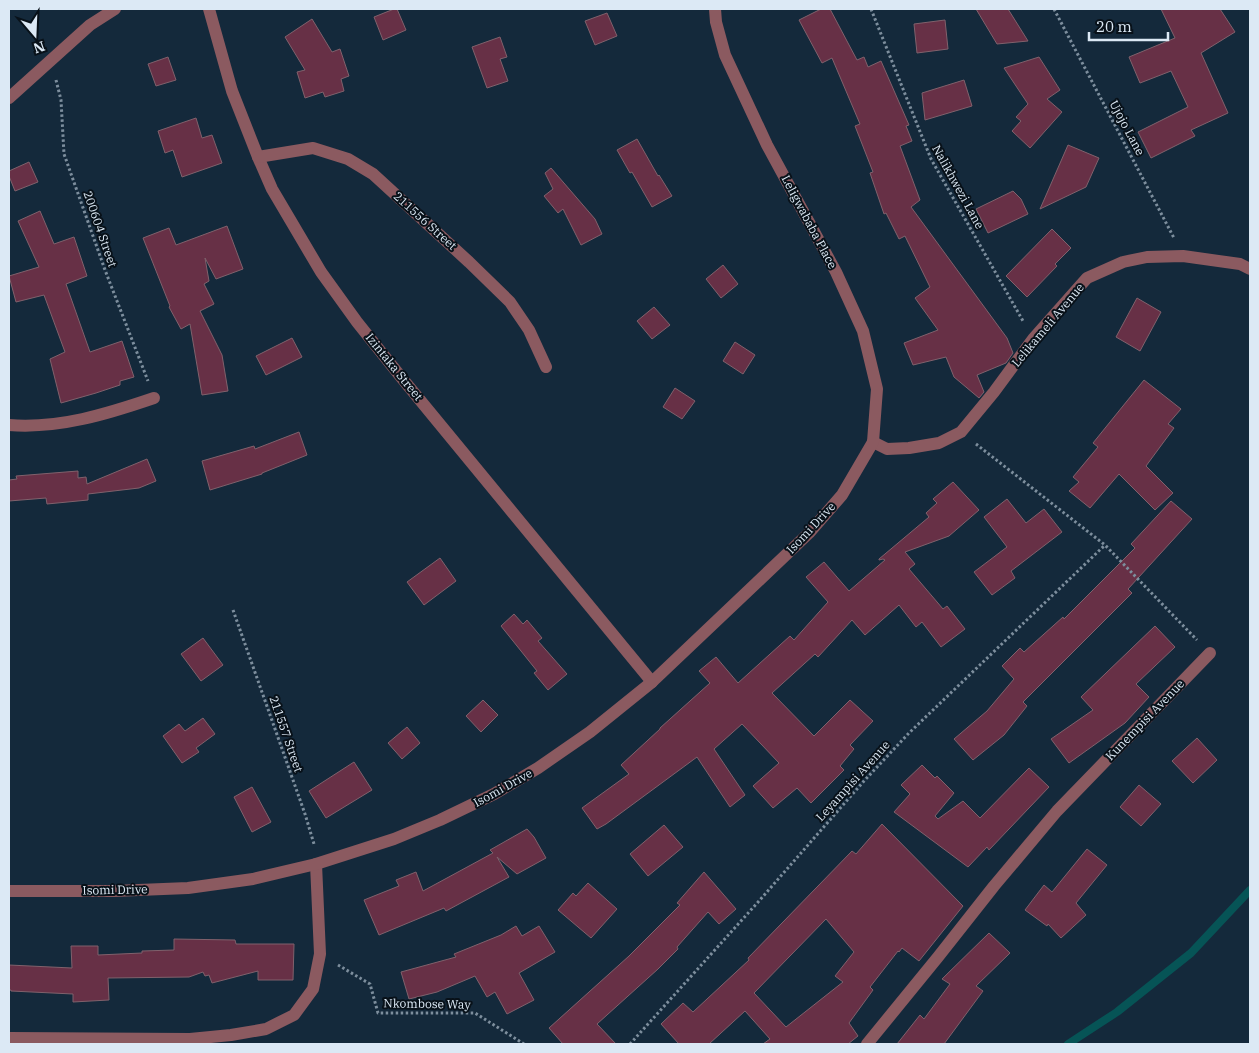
<svg xmlns="http://www.w3.org/2000/svg" width="1259" height="1053" font-family="'IBM Plex Serif',serif">
<style>
.lines{fill:none;stroke-linecap:round;stroke-linejoin:round}
.stream{stroke:#065456;stroke-width:8}
.building{fill:#673046;stroke:#80616c;fill-rule:evenodd}
.path{stroke:#7d8e9d;stroke-width:3;stroke-dasharray:2.5 2.5;stroke-linecap:butt}
.minor{stroke:#8b5a60;stroke-width:12}
.tertiary{stroke:#8b5a60;stroke-width:12}
.labels{text-anchor:middle;stroke-width:4;stroke-linejoin:round;paint-order:stroke}
.street-label{font-size:12px;fill:#dce9f5;stroke:#081119}
</style>
<rect width="100%" height="100%" fill="#14293b"/>
<g class="lines">
<polyline class="stream" points="1068,1044 1117,1012 1191,953 1250,890"/>
</g>
<g class="building">
<polygon points="394,9 397,9 406,30 383,40 374,17"/>
<polygon points="821,9 830,9 857,60 864,57 868,67 881,61 909,125 906,126 912,141 900,146 920,200 911,207 1007,338 1013,353 1006,363 977,375 984,392 979,398 954,377 946,357 913,365 904,343 938,330 915,298 930,287 905,236 899,239 886,213 884,214 870,173 873,172 855,126 860,124 832,58 822,63 799,20"/>
<polygon points="976,9 1008,9 1028,41 997,44"/>
<polygon points="1161,9 1220,9 1235,32 1201,53 1228,113 1191,130 1195,136 1151,158 1138,132 1188,107 1171,71 1140,83 1129,57 1175,38"/>
<polygon points="607,13 617,36 595,45 585,21"/>
<polygon points="312,19 332,52 340,49 349,76 341,79 344,91 325,97 323,92 305,98 297,72 305,70 285,37"/>
<polygon points="945,20 948,49 917,53 914,24"/>
<polygon points="500,37 507,57 500,59 508,81 487,88 472,47"/>
<polygon points="168,57 176,80 156,86 148,64"/>
<polygon points="1039,57 1060,90 1047,99 1062,112 1030,148 1012,131 1021,121 1016,117 1028,104 1004,68"/>
<polygon points="964,80 972,106 925,120 922,93"/>
<polygon points="196,118 202,138 212,135 222,163 182,177 173,150 165,153 158,131"/>
<polygon points="637,139 658,176 659,175 672,196 652,207 632,172 630,173 617,150"/>
<polygon points="1068,145 1099,158 1086,187 1040,209"/>
<polygon points="29,162 38,182 15,191 9,176 9,171"/>
<polygon points="551,168 595,219 602,234 581,245 563,209 558,213 544,196 553,189 545,173"/>
<polygon points="1013,191 1021,199 1028,214 988,233 976,209"/>
<polygon points="40,211 54,244 74,237 87,276 66,284 90,352 122,341 134,377 120,381 120,385 96,393 61,403 50,359 65,352 44,295 16,302 9,276 39,267 18,221"/>
<polygon points="227,226 243,269 216,279 205,258 209,281 204,284 214,304 200,311 222,355 228,391 202,395 190,324 181,329 169,307 170,306 143,238 169,228 176,245"/>
<polygon points="1052,229 1071,248 1055,264 1057,266 1027,297 1006,276"/>
<polygon points="723,265 738,284 721,298 706,279"/>
<polygon points="1137,298 1161,312 1140,351 1116,337"/>
<polygon points="654,307 670,325 652,339 637,321"/>
<polygon points="292,338 302,357 266,375 256,356"/>
<polygon points="735,342 755,355 743,374 723,361"/>
<polygon points="1144,380 1181,409 1168,424 1174,428 1146,466 1173,493 1155,510 1119,474 1090,508 1069,491 1079,482 1073,477 1098,447 1093,443"/>
<polygon points="675,388 695,401 682,419 663,407"/>
<polygon points="299,432 307,455 262,473 262,474 210,490 202,461 254,446 255,449"/>
<polygon points="147,459 156,481 139,488 88,494 88,500 47,504 46,498 9,501 9,480 17,479 16,476 78,471 78,478 86,477 87,484"/>
<polygon points="953,482 979,510 949,536 905,552 915,564 909,569 943,609 947,606 965,629 941,647 922,622 916,627 899,605 865,635 852,620 818,657 815,654 772,693 814,736 850,700 873,721 850,745 854,749 840,766 844,770 811,803 797,788 773,808 753,786 779,763 742,724 714,749 745,795 730,807 697,757 606,824 597,829 582,808 629,774 621,765 660,729 660,728 710,683 699,671 716,657 738,683 790,636 794,640 828,602 806,577 824,562 849,591 885,560 883,559 879,560 879,559 929,517 926,513 937,503 933,499"/>
<polygon points="1007,499 1026,523 1044,509 1062,532 1011,571 1015,578 992,595 974,572 1007,547 984,517"/>
<polygon points="1171,501 1192,519 1128,589 1132,593 1023,702 1027,706 1004,735 973,760 954,739 987,711 1014,679 1002,666 1020,648 1024,652 1063,617 1064,619 1135,548 1131,544"/>
<polygon points="440,558 456,581 424,605 407,582"/>
<polygon points="514,614 523,624 527,620 542,638 538,641 567,674 548,690 534,673 537,671 501,626"/>
<polygon points="1155,626 1175,647 1136,684 1149,697 1125,723 1069,763 1051,739 1093,710 1081,697"/>
<polygon points="203,638 223,665 201,681 181,654"/>
<polygon points="483,700 498,715 481,732 466,716"/>
<polygon points="203,718 215,734 196,748 199,752 182,763 163,736 179,724 185,731"/>
<polygon points="407,727 420,743 402,759 388,743"/>
<polygon points="1197,738 1217,760 1193,783 1172,761"/>
<polygon points="354,762 372,790 326,818 309,791"/>
<polygon points="922,765 935,778 937,776 954,793 935,816 938,819 963,801 980,818 1029,768 1049,787 989,850 987,847 968,867 894,812 910,794 901,785"/>
<polygon points="1139,785 1161,804 1141,826 1120,807"/>
<polygon points="252,787 271,822 252,832 234,797"/>
<path d="M882,824L963,906L919,961L902,948L899,952L898,951L870,987L873,990L849,1023L858,1036L848,1044H763L770,1039L745,1011L709,1044H679L661,1024L683,1003L693,1012L749,960L748,958L852,851L856,854ZM826,919L854,952L835,976L843,982L786,1027L754,993Z"/>
<polygon points="664,825 683,847 648,876 630,854"/>
<polygon points="527,829 534,837 546,858 517,874 497,857 509,877 446,911 444,908 379,935 364,900 399,886 396,880 416,872 423,891 493,853 490,850"/>
<polygon points="1087,849 1107,865 1076,903 1086,915 1061,938 1048,924 1047,926 1025,910 1044,885 1052,892"/>
<polygon points="704,872 736,909 719,924 708,912 677,947 678,949 658,969 597,1024 616,1044 563,1044 549,1028 629,956 680,905 677,903"/>
<polygon points="588,883 617,909 591,938 558,910 573,893 576,896"/>
<polygon points="516,926 522,936 539,926 555,952 519,973 534,1000 507,1014 495,992 487,997 475,976 437,992 409,999 401,972 456,957 454,954 501,935"/>
<polygon points="989,933 1010,953 976,986 983,991 944,1044 897,1044 920,1015 924,1019 950,984 942,979"/>
<polygon points="174,939 235,940 236,944 294,944 293,980 258,980 258,971 212,983 209,975 205,976 203,972 189,977 108,978 109,1000 73,1002 73,994 11,991 11,990 9,990 9,965 72,968 71,946 98,946 98,955 142,953 142,951 174,950"/>
</g>
<g class="lines">
<g class="path">
<polyline points="871,9 931,159 1023,321"/>
<polyline points="1054,9 1174,238"/>
<polyline points="56,80 61,100 64,154 105,270 148,381"/>
<polyline points="976,444 1105,545 1197,640"/>
<polyline points="233,610 305,814 314,844"/>
<polyline points="338,965 370,984 378,1013 475,1013 524,1044"/>
<polyline points="630,1044 759,901 864,781 909,733 1105,545"/>
</g>
<g class="minor">
<polyline points="209,9 232,91 258,157 272,189 321,272 357,322 401,377 652,682"/>
<polyline points="9,98 90,25 115,9"/>
<polyline points="258,157 313,148 348,159 373,174 469,262 510,302 529,330 546,367"/>
<path d="M9,425C59,429 107,414 154,398"/>
<polyline points="873,442 887,449 909,448 939,443 961,432 994,392 1033,339 1087,278 1123,262 1147,257 1183,256 1240,264 1250,269"/>
<polyline points="9,1038 190,1039 231,1035 266,1029 294,1015 313,989 320,954 316,864"/>
<polyline points="867,1044 938,957 994,886 1057,811 1210,653"/>
</g>
<polyline class="tertiary" points="9,891 114,891 188,888 253,879 316,864 394,839 440,820 494,794 538,768 590,732 652,682 809,533 842,495 873,442 877,389 863,331 836,272 767,145 725,55 716,22 715,9"/>
</g>
<g class="labels">
<g class="street-label">
<text transform="translate(1127 128) rotate(62)" y="4">Ujojo Lane</text>
<text transform="translate(958 187) rotate(61)" y="4">Nalikhwezi Lane</text>
<text transform="translate(425 221) rotate(42)" y="4">211556 Street</text>
<text transform="translate(809 222) rotate(62)" y="4">Leligwababa Place</text>
<text transform="translate(100 229) rotate(71)" y="4">200604 Street</text>
<text transform="translate(1048 325) rotate(-50)" y="4">Lelikameli Avenue</text>
<text transform="translate(394 367) rotate(51)" y="4">Izintaka Street</text>
<text transform="translate(811 528) rotate(-47)" y="4">Isomi Drive</text>
<text transform="translate(1145 720) rotate(-46)" y="4">Kunempisi Avenue</text>
<text transform="translate(286 734) rotate(71)" y="4">211557 Street</text>
<text transform="translate(853 781) rotate(-48)" y="4">Leyampisi Avenue</text>
<text transform="translate(503 788) rotate(-29)" y="4">Isomi Drive</text>
<text transform="translate(115 890) rotate(-1)" y="4">Isomi Drive</text>
<text transform="translate(427 1004) rotate(1)" y="4">Nkombose Way</text>
</g>
</g>
<rect width="1259" height="1053" fill="none" stroke="#dce9f5" stroke-width="20"/>
<g transform="translate(35 35) rotate(161)" stroke="#081119" stroke-width="4" paint-order="stroke">
<path d="M0-4L9 19L0 12L-9 19Z" fill="#dce9f5"/>
<text y="-8" font-size="14" font-weight="bold" text-anchor="middle" fill="#dce9f5">N</text>
</g>
<path d="M1089 32v8h79v-8" fill="none" stroke="#dce9f5" stroke-width="2.5"/>
<text x="1096" y="32" font-size="15" fill="#dce9f5" stroke="#081119" stroke-width="4" paint-order="stroke">20 m</text>
</svg>
